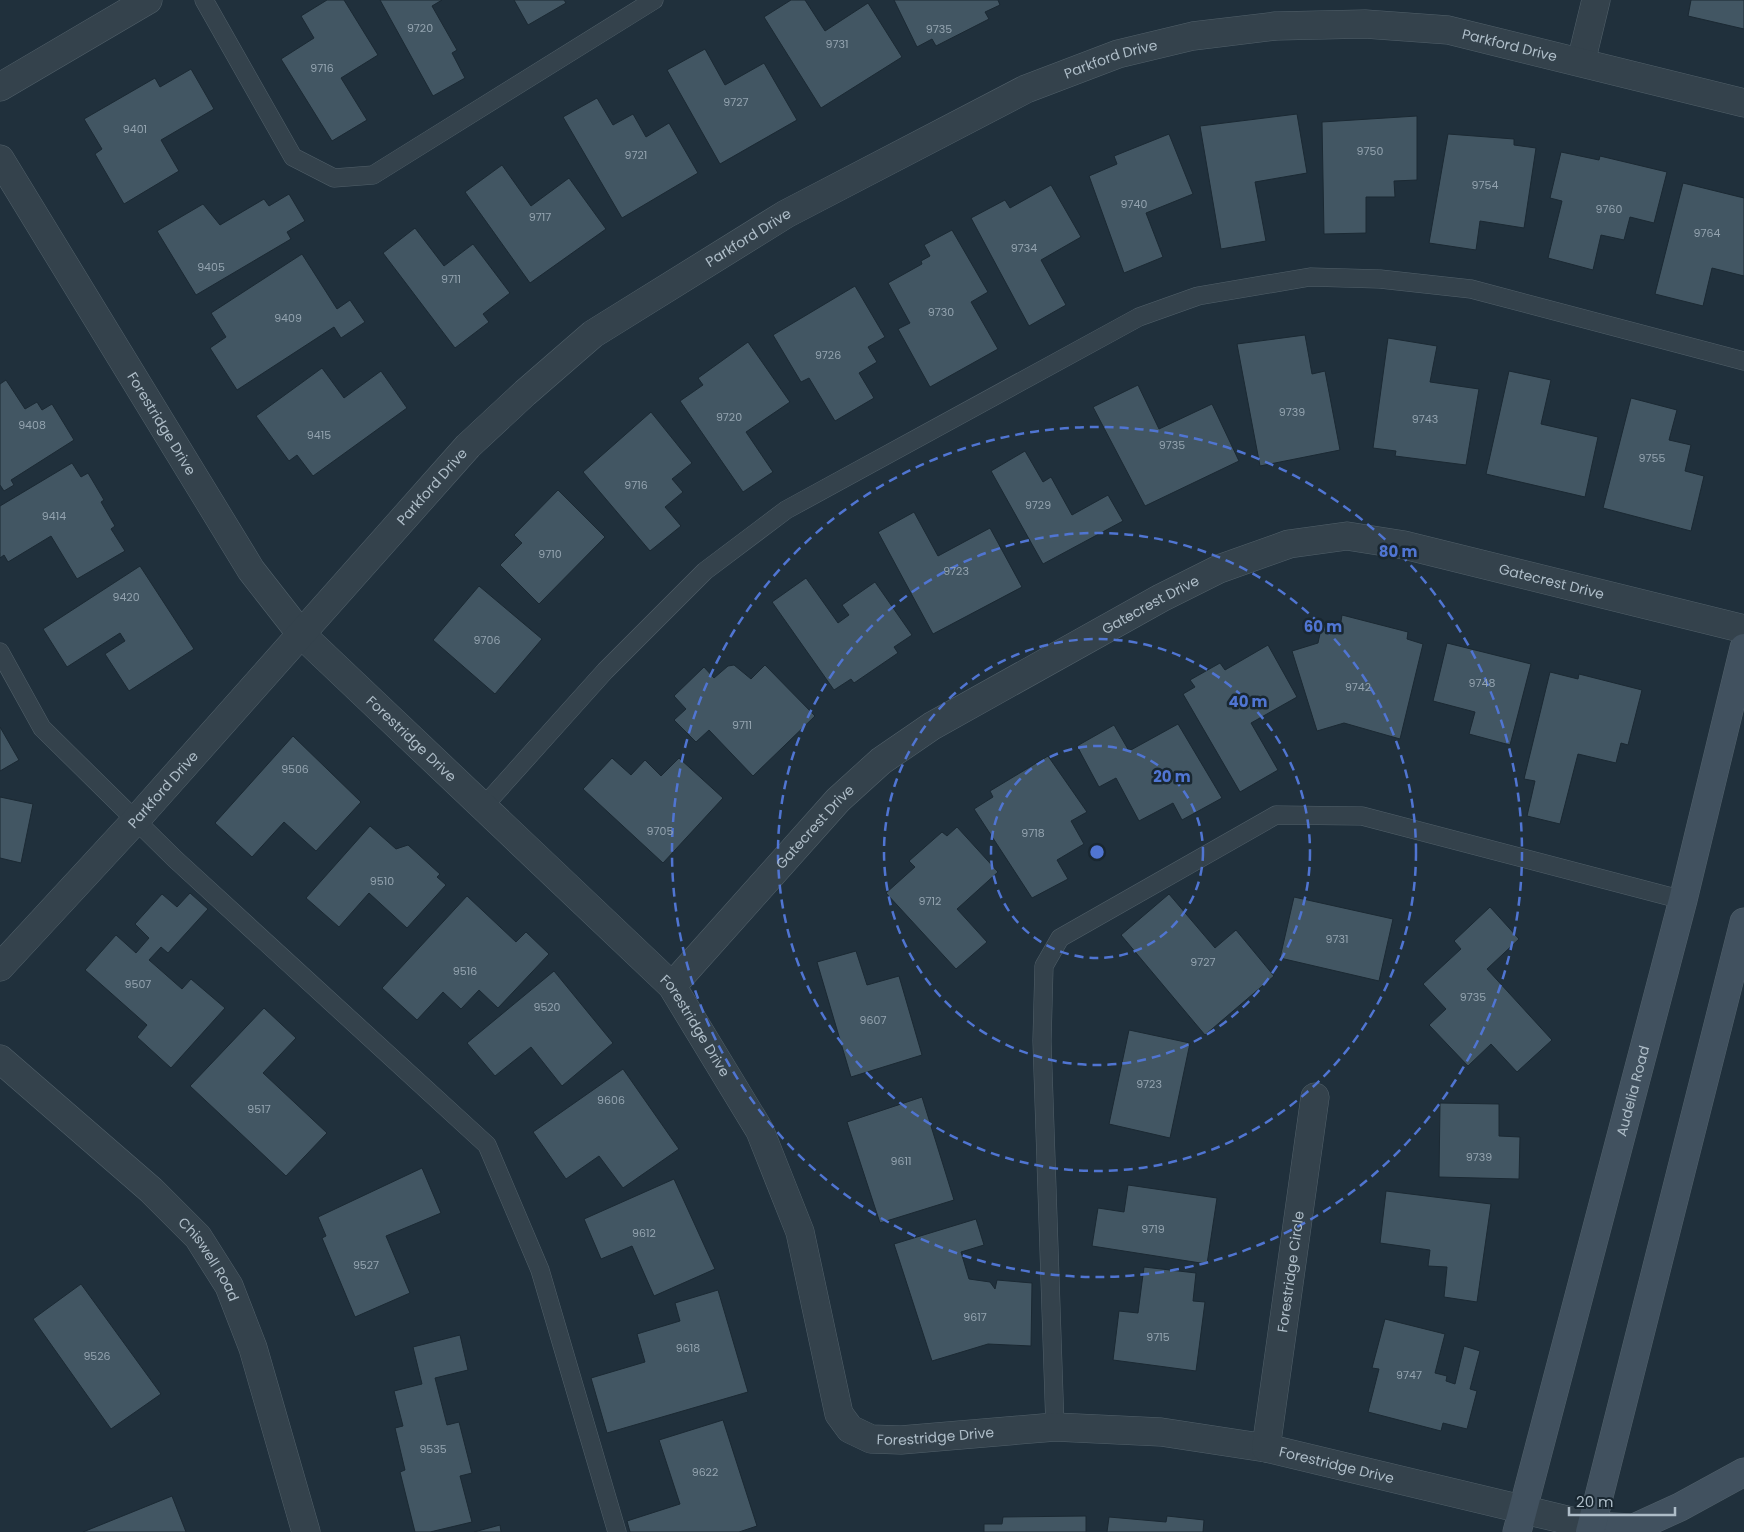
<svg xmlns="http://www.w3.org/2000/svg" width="1744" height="1532" font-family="Poppins,sans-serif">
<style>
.building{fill:#425663;stroke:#1b2933}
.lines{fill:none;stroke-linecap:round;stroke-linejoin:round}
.lane-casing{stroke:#51606a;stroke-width:19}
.street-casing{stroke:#51606a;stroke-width:29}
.secondary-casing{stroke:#51606a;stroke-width:29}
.lane{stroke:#34424c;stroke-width:18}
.street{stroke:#34424c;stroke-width:28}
.secondary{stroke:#41515f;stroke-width:28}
.ring{fill:none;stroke:#5075d2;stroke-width:2.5;stroke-dasharray:9 6}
.labels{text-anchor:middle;stroke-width:5;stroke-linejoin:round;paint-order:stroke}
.number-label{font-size:11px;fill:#93a3af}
.street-label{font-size:14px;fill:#aebdc8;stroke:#192731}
.centre{fill:#5075d2;stroke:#192731;stroke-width:2.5}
.ring-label{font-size:15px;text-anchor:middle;font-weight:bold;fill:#5075d2;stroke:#192731;stroke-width:5;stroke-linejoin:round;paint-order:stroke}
</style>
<rect width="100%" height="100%" fill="#20303c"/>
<g class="building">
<polygon points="327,0 344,0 378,55 341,78 367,120 332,141 281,59 314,38 301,16"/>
<polygon points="380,0 442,0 432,6 457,50 452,53 465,78 433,96"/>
<polygon points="514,0 564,0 566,3 528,25"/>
<polygon points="791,0 805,0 825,31 868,3 902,57 821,108 764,17"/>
<polygon points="894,0 998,0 1000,5 985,12 989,19 936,46 932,39 917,47"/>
<polygon points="1691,0 1744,0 1744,29 1688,16"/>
<polygon points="705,49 725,85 764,63 797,120 720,164 667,70"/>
<polygon points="191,69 214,109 161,140 179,171 124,204 95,154 102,149 84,119 155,78 160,87"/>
<polygon points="597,98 613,125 633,114 646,137 669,123 698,173 622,218 563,117"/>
<polygon points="1297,114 1307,173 1255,182 1266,241 1221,249 1200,126"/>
<polygon points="1417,116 1417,180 1394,181 1395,197 1366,197 1366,233 1324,234 1322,122"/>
<polygon points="1169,134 1193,194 1146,213 1163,257 1124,273 1089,176 1117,164 1114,156"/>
<polygon points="1448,134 1514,139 1514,145 1536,148 1524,228 1480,221 1476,250 1429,243"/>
<polygon points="1561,152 1599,160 1600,156 1667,172 1654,223 1630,217 1624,240 1601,235 1593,270 1548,258 1562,201 1550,198"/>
<polygon points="502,165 531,206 569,178 606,229 530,283 465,192"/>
<polygon points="1683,183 1744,198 1744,276 1712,268 1703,306 1655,294"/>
<polygon points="1051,185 1081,237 1041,260 1066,305 1029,326 971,218 1005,200 1010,208"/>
<polygon points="289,194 305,221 287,232 291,239 196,295 157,231 203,204 220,225 264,199 269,206"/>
<polygon points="415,228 444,266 473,244 510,293 483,314 489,322 455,348 383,253"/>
<polygon points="952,230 988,292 971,302 998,349 930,387 898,329 910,323 888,283 922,264 921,261 930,256 924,245"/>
<polygon points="302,254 337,309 350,300 365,322 341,338 334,327 237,390 210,348 226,337 211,313"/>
<polygon points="855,286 885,337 868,347 877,362 859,373 874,398 835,421 809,378 801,382 773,335"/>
<polygon points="1305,335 1312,374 1325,371 1340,450 1260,466 1237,344"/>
<polygon points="1388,338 1437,346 1430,382 1479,389 1466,465 1395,456 1396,451 1373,448"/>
<polygon points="748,342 790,402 746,432 773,472 743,492 680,401 703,385 698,378"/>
<polygon points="322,368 344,398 381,371 407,408 313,476 297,455 289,461 256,416"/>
<polygon points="1509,371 1551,380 1541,424 1598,437 1585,497 1486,474"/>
<polygon points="6,380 25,409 37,402 42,410 52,404 74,440 11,480 14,485 4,491 0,485 0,384"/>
<polygon points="1138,385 1159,429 1212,404 1239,461 1145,506 1093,407"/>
<polygon points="1631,398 1677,410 1669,440 1691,445 1685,471 1704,476 1691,531 1603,508"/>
<polygon points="651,412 692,463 672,479 683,492 665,507 681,526 650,551 583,472"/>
<polygon points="1025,451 1043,482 1051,477 1072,515 1108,495 1123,521 1043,564 991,471"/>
<polygon points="72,463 81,477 88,473 104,500 101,502 115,526 111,529 125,551 77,579 51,536 8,562 4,555 0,558 0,506"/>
<polygon points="558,490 605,537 539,604 500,565 522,543 514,535"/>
<polygon points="914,512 938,556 990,528 1022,587 933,634 878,532"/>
<polygon points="140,566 194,649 129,691 105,654 125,641 120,633 67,667 43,629"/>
<polygon points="806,578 838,623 849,615 842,605 875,582 912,635 894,647 898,653 854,683 851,679 834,690 772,602"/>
<polygon points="479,586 542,639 495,694 433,640"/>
<polygon points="1342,615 1408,632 1407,639 1423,644 1400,739 1344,723 1317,731 1292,651 1318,643 1322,624 1340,628"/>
<polygon points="1447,643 1531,664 1510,745 1469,734 1475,712 1433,701"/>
<polygon points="1268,645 1297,697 1251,723 1278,770 1240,792 1183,694 1195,687 1190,680 1220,663 1225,670"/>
<polygon points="734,665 751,679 765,665 815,716 753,776 709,730 696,742 674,720 686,709 674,696 704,667 714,678 728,666"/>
<polygon points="1550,672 1578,679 1579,674 1642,690 1628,745 1621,743 1616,763 1578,754 1560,824 1527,816 1535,781 1524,779"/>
<polygon points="1178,724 1222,798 1182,820 1173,803 1139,821 1116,778 1099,787 1077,746 1114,725 1129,751"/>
<polygon points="0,727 19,760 0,771"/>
<polygon points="293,736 361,802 316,851 284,822 252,857 215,823"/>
<polygon points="1048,756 1087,812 1071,821 1084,844 1057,860 1068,879 1032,898 974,809 993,797 990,791"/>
<polygon points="612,758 631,775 645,760 661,776 679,758 723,798 663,863 583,789"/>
<polygon points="0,797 33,804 21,863 0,858"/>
<polygon points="370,826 396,849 408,845 440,874 437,877 446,885 407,928 369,893 339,927 306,898"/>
<polygon points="957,827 998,872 957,909 987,942 956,969 886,893 915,867 909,861 942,832 947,836"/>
<polygon points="190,893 208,909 168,953 161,947 149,960 182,989 191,979 225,1008 171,1068 137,1037 147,1025 85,970 116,935 136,953 149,938 135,924 162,894 177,907"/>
<polygon points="1169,894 1215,948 1236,930 1274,976 1205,1035 1121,935"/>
<polygon points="467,896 516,942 526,932 549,954 498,1008 479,990 461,1009 443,992 417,1020 382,988"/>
<polygon points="1294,897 1393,919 1379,981 1280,958"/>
<polygon points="1490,907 1519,939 1487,969 1552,1040 1517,1072 1491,1044 1468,1066 1429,1025 1446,1009 1423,984 1461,949 1454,941"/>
<polygon points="856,951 867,985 899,976 922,1055 851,1077 817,962"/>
<polygon points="554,971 613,1043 562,1086 531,1047 495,1076 467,1043"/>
<polygon points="264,1008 296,1038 263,1073 327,1133 286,1176 190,1086"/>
<polygon points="1129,1030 1190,1043 1170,1138 1109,1124"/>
<polygon points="623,1069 679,1149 623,1188 599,1156 566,1179 533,1132"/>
<polygon points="922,1097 954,1200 880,1223 847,1122"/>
<polygon points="1440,1103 1499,1104 1499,1136 1520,1137 1519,1179 1439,1177"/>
<polygon points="422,1168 441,1213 386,1236 410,1293 355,1317 322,1238 326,1236 318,1217"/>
<polygon points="674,1179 715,1269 654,1296 632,1246 601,1259 584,1219"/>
<polygon points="1128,1185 1217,1198 1207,1264 1092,1246 1098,1208 1124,1212"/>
<polygon points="1386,1191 1491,1204 1477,1302 1444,1297 1447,1267 1428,1266 1430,1250 1380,1243"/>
<polygon points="976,1219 984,1245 961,1252 969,1279 990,1282 995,1289 997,1280 1032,1283 1031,1346 988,1344 932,1361 894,1244"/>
<polygon points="1144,1267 1196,1273 1193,1301 1205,1302 1196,1371 1113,1360 1119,1311 1138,1313"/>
<polygon points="81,1284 161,1394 111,1429 33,1319"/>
<polygon points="718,1290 748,1392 607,1433 591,1378 645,1362 637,1334 680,1321 675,1303"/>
<polygon points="1385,1319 1445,1334 1435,1373 1447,1376 1446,1381 1455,1384 1464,1346 1480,1351 1470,1389 1477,1391 1467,1429 1443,1423 1441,1431 1368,1412 1379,1369 1372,1368"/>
<polygon points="460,1335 468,1370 435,1378 447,1425 459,1422 472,1473 460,1476 472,1522 430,1532 415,1532 400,1472 405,1470 395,1428 403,1426 394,1391 422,1384 413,1347"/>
<polygon points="723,1420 757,1526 739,1532 630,1532 627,1521 680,1504 659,1440"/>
<polygon points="172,1496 186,1532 83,1532"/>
<polygon points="1086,1516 1086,1532 984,1532 984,1524 1002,1524 1003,1517"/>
<polygon points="1167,1516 1204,1520 1203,1532 1107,1532 1109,1517 1166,1522"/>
<polygon points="500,1525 501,1532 474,1532"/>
</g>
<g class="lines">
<defs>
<g id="lane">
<polyline points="204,0 293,157 334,178 373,175 654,0"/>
<polyline points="0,652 42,728 175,859 487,1145 540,1270 617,1532"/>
<polyline points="483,807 605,671 705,571 786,510 1139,317 1198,296 1310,277 1380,279 1471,289 1744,361"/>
<polyline points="1055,1427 1042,1041 1044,966 1060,938 1276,815 1362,816 1683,900"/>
</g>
<g id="street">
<polyline points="1581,62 1596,0"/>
<polyline points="0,87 148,0"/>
<path id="s1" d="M0,159L251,570L301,634L672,986L760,1131L800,1232L839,1414L850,1429L871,1439L901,1440L1055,1427L1161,1432L1266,1448L1592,1526"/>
<path id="s2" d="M0,967L135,821L468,446L525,393L593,334L786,214L1026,89L1118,54L1193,36L1276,26L1365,24L1448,30L1744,103"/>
<path id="s3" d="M672,986L838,800L881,761L932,726L1161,598L1219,569L1289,544L1347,536L1404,545L1744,629"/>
<path id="s4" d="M0,1059L151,1190L198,1237L229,1286L253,1348L306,1532"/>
<path id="s5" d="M1266,1448L1315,1097"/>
</g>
<g id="secondary">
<polyline points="1592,1526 1634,1528 1680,1507 1744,1472"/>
<path id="s6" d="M1517,1532L1683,900L1744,648"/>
<polyline points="1590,1532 1744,922"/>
</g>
</defs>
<use href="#lane" class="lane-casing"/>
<use href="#street" class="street-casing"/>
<use href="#secondary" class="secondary-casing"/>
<use href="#lane" class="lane"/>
<use href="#street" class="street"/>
<use href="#secondary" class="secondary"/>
</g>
<g class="ring">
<circle cx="1097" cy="852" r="106"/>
<circle cx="1097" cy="852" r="213"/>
<circle cx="1097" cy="852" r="319"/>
<circle cx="1097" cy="852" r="425"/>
</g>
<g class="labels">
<g class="number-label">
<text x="420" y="32">9720</text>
<text x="939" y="33">9735</text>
<text x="837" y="48">9731</text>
<text x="322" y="72">9716</text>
<text x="736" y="106">9727</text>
<text x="135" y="133">9401</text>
<text x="1370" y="155">9750</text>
<text x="636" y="159">9721</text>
<text x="1485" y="189">9754</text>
<text x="1134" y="208">9740</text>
<text x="1609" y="213">9760</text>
<text x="540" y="221">9717</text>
<text x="1707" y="237">9764</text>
<text x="1024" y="252">9734</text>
<text x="211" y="271">9405</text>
<text x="451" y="283">9711</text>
<text x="941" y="316">9730</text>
<text x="288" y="322">9409</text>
<text x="828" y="359">9726</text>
<text x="1292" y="416">9739</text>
<text x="729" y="421">9720</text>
<text x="1425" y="423">9743</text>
<text x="32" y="429">9408</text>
<text x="319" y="439">9415</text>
<text x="1172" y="449">9735</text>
<text x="1652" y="462">9755</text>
<text x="636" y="489">9716</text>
<text x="1038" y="509">9729</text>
<text x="54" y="520">9414</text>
<text x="550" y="558">9710</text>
<text x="956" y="575">9723</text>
<text x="126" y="601">9420</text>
<text x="487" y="644">9706</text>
<text x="1482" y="687">9748</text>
<text x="1358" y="691">9742</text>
<text x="742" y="729">9711</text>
<text x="295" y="773">9506</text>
<text x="660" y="835">9705</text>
<text x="1033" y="837">9718</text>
<text x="382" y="885">9510</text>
<text x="930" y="905">9712</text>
<text x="1337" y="943">9731</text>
<text x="1203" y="966">9727</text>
<text x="465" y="975">9516</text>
<text x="138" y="988">9507</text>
<text x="1473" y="1001">9735</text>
<text x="547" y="1011">9520</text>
<text x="873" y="1024">9607</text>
<text x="1149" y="1088">9723</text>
<text x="611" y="1104">9606</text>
<text x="259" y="1113">9517</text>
<text x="1479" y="1161">9739</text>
<text x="901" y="1165">9611</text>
<text x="1153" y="1233">9719</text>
<text x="644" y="1237">9612</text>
<text x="366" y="1269">9527</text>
<text x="975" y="1321">9617</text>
<text x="1158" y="1341">9715</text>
<text x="688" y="1352">9618</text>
<text x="97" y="1360">9526</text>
<text x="1409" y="1379">9747</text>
<text x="433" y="1453">9535</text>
<text x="705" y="1476">9622</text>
</g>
<g class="street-label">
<text dy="5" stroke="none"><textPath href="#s2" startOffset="1861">Parkford Drive</textPath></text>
<text dy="5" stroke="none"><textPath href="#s2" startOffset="1456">Parkford Drive</textPath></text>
<text dy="5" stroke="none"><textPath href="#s2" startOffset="1051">Parkford Drive</textPath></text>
<text dy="5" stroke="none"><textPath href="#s1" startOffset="310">Forestridge Drive</textPath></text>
<text dy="5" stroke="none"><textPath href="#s2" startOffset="646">Parkford Drive</textPath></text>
<text dy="5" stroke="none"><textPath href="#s3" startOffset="1039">Gatecrest Drive</textPath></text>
<text dy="5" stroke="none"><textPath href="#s3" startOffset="619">Gatecrest Drive</textPath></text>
<text dy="5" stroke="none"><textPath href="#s1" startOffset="715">Forestridge Drive</textPath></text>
<text dy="5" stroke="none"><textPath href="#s2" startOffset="241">Parkford Drive</textPath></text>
<text dy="5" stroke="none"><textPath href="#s3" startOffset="214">Gatecrest Drive</textPath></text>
<text dy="5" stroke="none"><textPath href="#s1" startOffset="1120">Forestridge Drive</textPath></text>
<text dy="5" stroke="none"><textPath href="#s6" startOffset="456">Audelia Road</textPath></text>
<text dy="5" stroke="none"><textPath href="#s4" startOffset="291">Chiswell Road</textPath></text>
<text dy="5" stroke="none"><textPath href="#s5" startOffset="178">Forestridge Circle</textPath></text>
<text dy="5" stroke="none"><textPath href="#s1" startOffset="1645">Forestridge Drive</textPath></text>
<text dy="5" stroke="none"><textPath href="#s1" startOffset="2050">Forestridge Drive</textPath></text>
</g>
</g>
<circle cx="1097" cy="852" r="8" class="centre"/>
<g class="ring-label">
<text x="1398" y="557">80 m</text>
<text x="1323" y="632">60 m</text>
<text x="1248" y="707">40 m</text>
<text x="1172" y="782">20 m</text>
</g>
<path d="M1569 1507v8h106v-8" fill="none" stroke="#aebdc8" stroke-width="2.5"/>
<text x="1576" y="1507" font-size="15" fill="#aebdc8" stroke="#192731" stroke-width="4" paint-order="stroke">20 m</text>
</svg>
